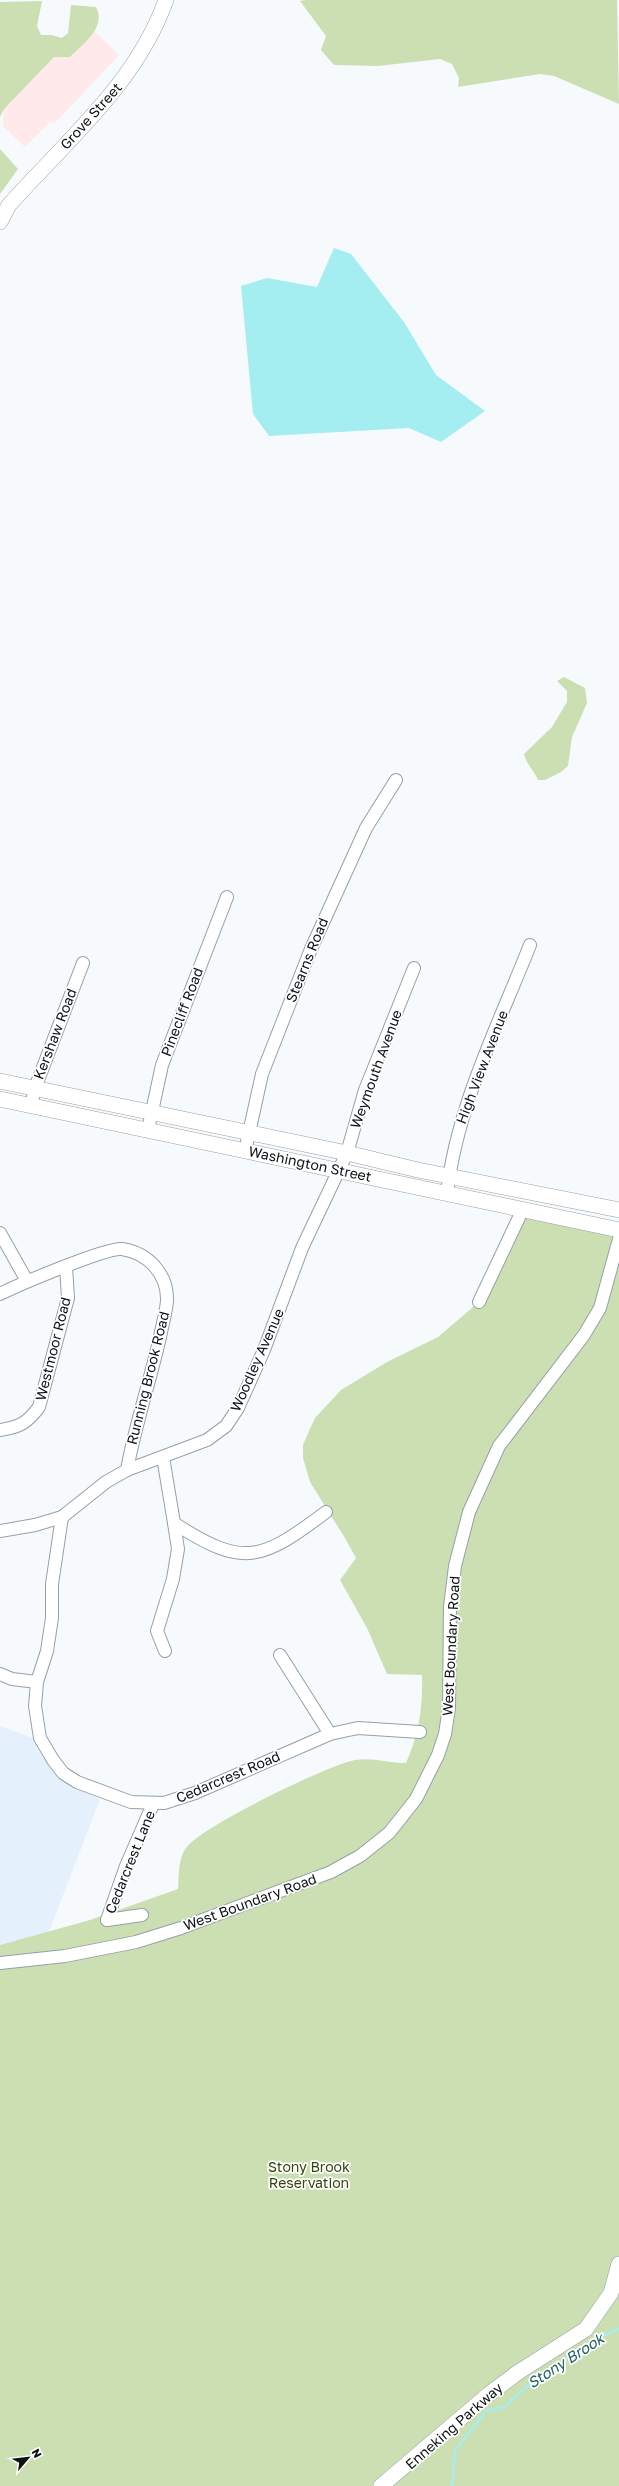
<svg xmlns="http://www.w3.org/2000/svg" width="619" height="2486" font-family="'Golos Text',sans-serif">
<style>
.built{fill:#e4f1fc}
.industrial{fill:#ffe9ea}
.green{fill:#ccdfb2}
.water{fill:#a4edf1}
.lines{fill:none;stroke-linecap:round;stroke-linejoin:round}
.stream{stroke:#a4edf1;stroke-width:2.5}
.minor-casing{stroke:#96a0a7;stroke-width:14}
.major-casing{stroke:#96a0a7;stroke-width:16}
.minor{stroke:#fff;stroke-width:12}
.major{stroke:#fff;stroke-width:15}
.labels{text-anchor:middle;stroke-width:3.5;stroke-linejoin:round;paint-order:stroke}
.street-label{font-size:14px;fill:#0e1214;stroke:#fff}
.park-label{font-size:14px;fill:#33460e;stroke:#fff}
.water-label{font-size:15px;font-style:italic;fill:#225f62;stroke:#fff}
</style>
<rect width="100%" height="100%" fill="#f6fafd"/>
<polygon class="built" points="0,1726 33,1738 38,1751 55,1772 75,1788 100,1799 49,1932 0,1945"/>
<polygon class="industrial" points="94,31 119,55 55,123 50,122 25,147 3,126 4,109 54,57 70,57"/>
<g class="green">
<polygon points="306,0 617,0 619,104 554,76 540,74 458,87 459,78 452,64 440,59 378,66 334,65 321,50 326,36 300,1"/>
<path d="M42,1L37,26L41,35H51L62,38L68,33L71,5L96,7C107,27 83,44 70,57H54L4,109L0,117V2Z"/>
<polygon points="0,149 18,169 0,194"/>
<path d="M564,677L585,688L587,703L572,737L568,766L561,772L545,780H538C534,770 526,764 524,754L552,727L567,702V691L557,681Z"/>
<path d="M523,1210L619,1235V2486H0V1945L90,1920L178,1889C179,1875 178,1859 186,1848C200,1827 328,1765 355,1760C372,1757 389,1763 406,1763C419,1734 423,1706 422,1675L387,1674L367,1628L340,1580L356,1558L345,1538L310,1482L303,1458V1445L309,1431L315,1418L341,1390L387,1362L438,1337L479,1302Z"/>
</g>
<polygon class="water" points="334,248 351,254 404,322 436,375 485,411 441,442 409,428 269,436 253,414 241,286 267,278 317,287"/>
<g class="lines">
<polyline class="stream" points="452,2486 455,2451 486,2411 504,2407 536,2379 600,2337 619,2329"/>
<defs>
<g id="minor">
<polyline points="31,1106 35,1088 83,963"/>
<polyline points="148,1130 162,1065 227,897"/>
<polyline points="245,1151 262,1074 311,949 366,828 396,780"/>
<path d="M447,1193C457,1106 498,1026 530,945"/>
<polyline points="0,1233 27,1281"/>
<path d="M0,1294C18,1285 107,1247 122,1249C149,1253 168,1275 167,1301C166,1313 162,1326 160,1337C150,1382 135,1425 127,1470"/>
<polyline points="479,1302 523,1209"/>
<path d="M0,1430C20,1427 27,1423 39,1407L68,1298L66,1267"/>
<path d="M163,1457L174,1523C244,1569 262,1560 326,1512"/>
<polyline points="62,1517 52,1584 52,1618 47,1651 37,1682 35,1706 40,1738 53,1760 63,1773 77,1782 131,1802 164,1803 195,1793 330,1734 358,1728 420,1732"/>
<polyline points="0,1531 35,1525 62,1517 106,1482 127,1470 207,1440 226,1426 238,1408 264,1350 302,1248 347,1153 365,1090 414,968"/>
<polyline points="165,1651 157,1631 173,1579 178,1549 174,1523"/>
<polyline points="280,1655 330,1734"/>
<polyline points="0,1674 12,1679 37,1682"/>
<polyline points="107,1920 126,1866 153,1804"/>
<polyline points="107,1920 142,1915"/>
<polyline points="0,1963 65,1956 136,1942 181,1928 331,1872 360,1856 389,1833 416,1799 438,1755 445,1734 449,1708 450,1607 455,1566 469,1512 499,1446 584,1335 600,1308 619,1239"/>
</g>
<g id="major">
<path d="M0,222L9,205C67,140 136,84 166,0"/>
<polyline points="0,1081 347,1153 418,1170 619,1210"/>
<polyline points="0,1099 619,1230"/>
<polyline points="381,2486 489,2394 517,2373 586,2329 611,2293 619,2264"/>
</g>
</defs>
<use href="#minor" class="minor-casing"/>
<use href="#major" class="major-casing"/>
<use href="#minor" class="minor"/>
<use href="#major" class="major"/>
</g>
<g class="labels">
<g class="street-label">
<text transform="translate(91 116) rotate(-48)" y="5">Grove Street</text>
<text transform="translate(307 960) rotate(-68)" y="5">Stearns Road</text>
<text transform="translate(182 1012) rotate(-69)" y="5">Pinecliff Road</text>
<text transform="translate(55 1034) rotate(-69)" y="5">Kershaw Road</text>
<text transform="translate(482 1067) rotate(-69)" y="5">High View Avenue</text>
<text transform="translate(376 1069) rotate(-70)" y="5">Weymouth Avenue</text>
<text transform="translate(310 1164) rotate(12)" y="5">Washington Street</text>
<text transform="translate(53 1349) rotate(-76)" y="5">Westmoor Road</text>
<text transform="translate(257 1360) rotate(-66)" y="5">Woodley Avenue</text>
<text transform="translate(148 1378) rotate(-76)" y="5">Running Brook Road</text>
<text transform="translate(451 1646) rotate(-87)" y="5">West Boundary Road</text>
<text transform="translate(228 1777) rotate(-23)" y="5">Cedarcrest Road</text>
<text transform="translate(130 1862) rotate(-68)" y="5">Cedarcrest Lane</text>
<text transform="translate(250 1902) rotate(-20)" y="5">West Boundary Road</text>
<text transform="translate(454 2426) rotate(-41)" y="5">Enneking Parkway</text>
</g>
<g class="park-label">
<text x="309" y="2172">Stony Brook<tspan x="309" dy="16">Reservation</tspan></text>
</g>
<g class="water-label">
<text transform="translate(566 2361) rotate(-33)" y="5">Stony Brook</text>
</g>
</g>
<g transform="translate(28 2458) rotate(62)" stroke="#ffffff" stroke-width="3" paint-order="stroke">
<path d="M0-3L7 15L0 10L-7 15Z" fill="#0e1214"/>
<text y="-6" font-size="11" font-weight="bold" text-anchor="middle" fill="#0e1214">N</text>
</g>
</svg>
